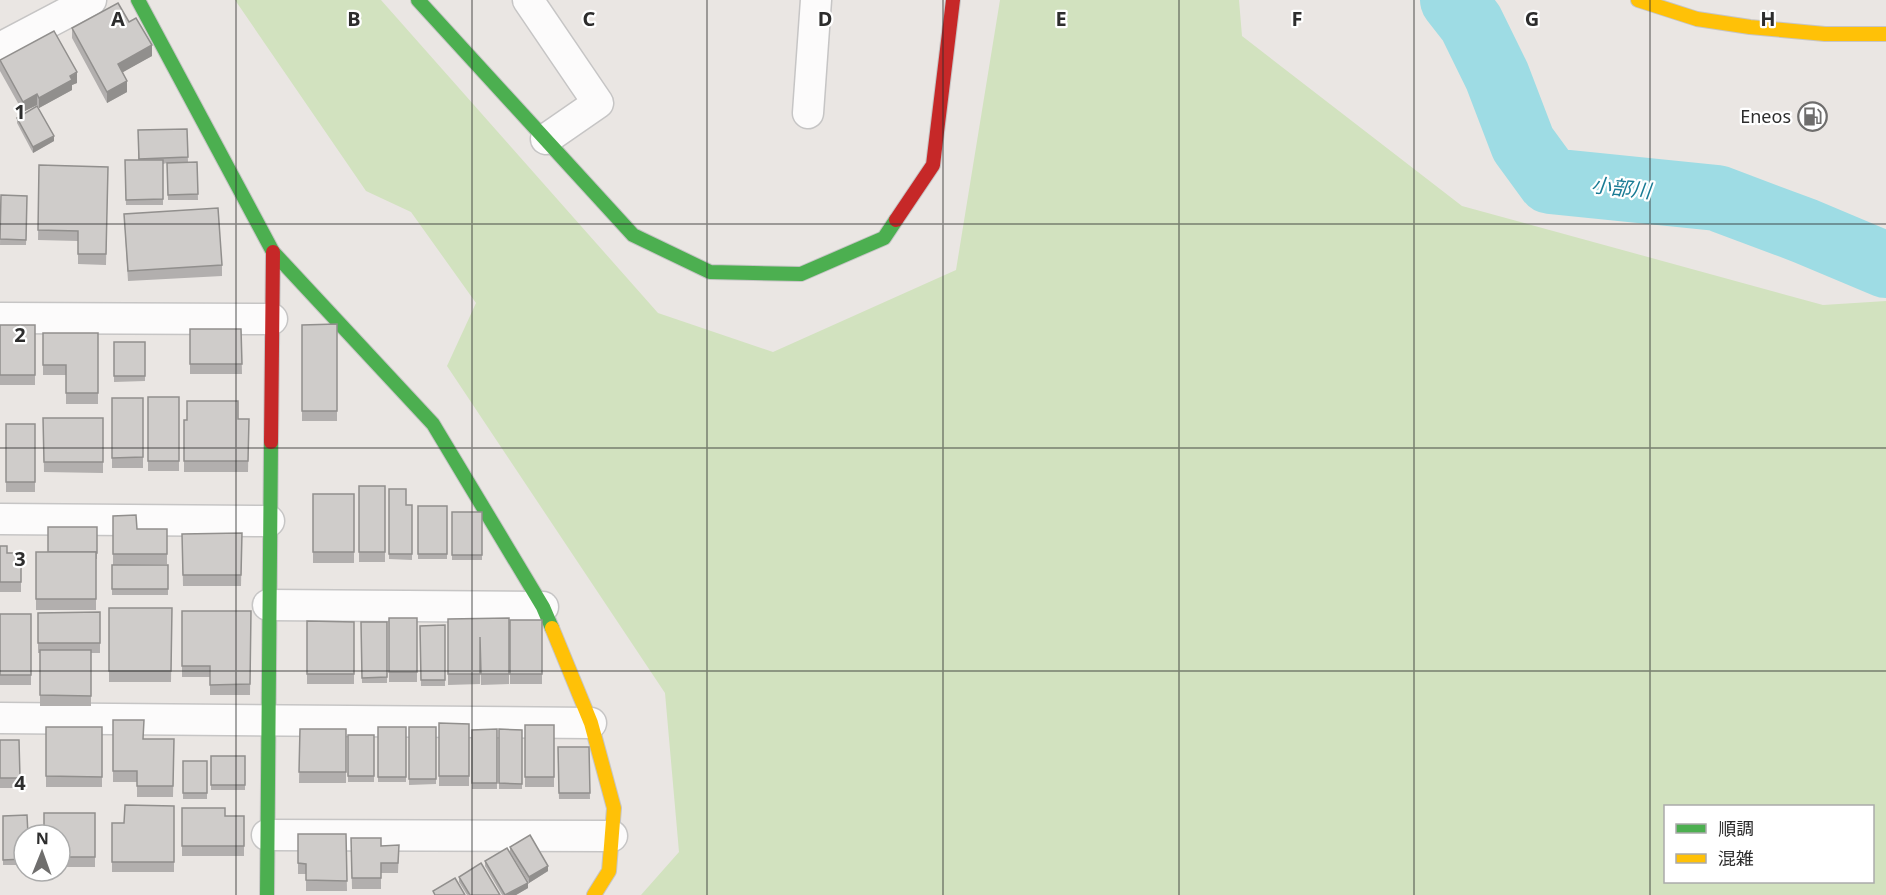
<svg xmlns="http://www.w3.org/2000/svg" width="1886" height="895" font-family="'Noto Sans','Noto Sans JP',sans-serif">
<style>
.green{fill:#d2e2bf;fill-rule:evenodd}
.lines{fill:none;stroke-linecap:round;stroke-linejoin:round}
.river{stroke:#9edce4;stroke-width:66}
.street-casing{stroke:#c6c5c5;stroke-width:33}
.fast-casing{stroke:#c6c5c5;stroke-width:16}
.slow-casing{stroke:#c6c5c5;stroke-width:16}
.jam-casing{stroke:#c6c5c5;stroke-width:16}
.street{stroke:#fcfbfb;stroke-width:30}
.fast{stroke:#4caf50;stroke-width:14}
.slow{stroke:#ffc107;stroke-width:14}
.jam{stroke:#c62828;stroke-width:14}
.wall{fill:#b2afae}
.shaded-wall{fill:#918f8d}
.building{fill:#cfccca;stroke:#918f8d;stroke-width:1.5}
.grid{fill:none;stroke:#2d2d2d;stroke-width:1.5;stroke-opacity:0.55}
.labels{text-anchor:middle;stroke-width:4.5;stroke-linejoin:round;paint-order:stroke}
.poi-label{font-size:18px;fill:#2d2d2d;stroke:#fff;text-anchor:end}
.water-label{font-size:20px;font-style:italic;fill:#197b94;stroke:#fff}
.grid-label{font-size:20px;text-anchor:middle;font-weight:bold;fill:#2d2d2d;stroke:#fff;stroke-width:4.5;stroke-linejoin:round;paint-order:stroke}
</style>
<rect width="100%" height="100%" fill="#eae6e3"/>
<path class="green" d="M235,0H381L658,313L773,352L956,270L1000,0H1239L1242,36L1462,206L1823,305L1886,301V895H641L679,852L665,693L447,366L476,303L411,212L366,191ZM1666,806H1872V882H1666Z"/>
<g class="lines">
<polyline class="river" points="1453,0 1471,23 1497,76 1523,144 1550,181 1717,198 1805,231 1886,265"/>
<defs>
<g id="street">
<polyline points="528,0 598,103 546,139"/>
<polyline points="0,48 91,0"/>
<polyline points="808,113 816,0"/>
<polyline points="0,318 272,319"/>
<polyline points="0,519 269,521"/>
<polyline points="268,605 543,607"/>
<polyline points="0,718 591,723"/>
<polyline points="267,835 612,836"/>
</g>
<g id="fast">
<polyline points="138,0 273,252 433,424 543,607 552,628"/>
<polyline points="418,0 633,235 710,272 801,274 884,238 896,220"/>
<polyline points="267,895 271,442"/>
</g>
<g id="slow">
<polyline points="1638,0 1697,19 1750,27 1825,34 1886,34"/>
<polyline points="552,628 591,723 614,808 609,871 594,895"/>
</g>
<g id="jam">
<polyline points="896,220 933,165 953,0"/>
<polyline points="271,442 273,252"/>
</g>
</defs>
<use href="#street" class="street-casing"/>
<use href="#fast" class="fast-casing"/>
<use href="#slow" class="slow-casing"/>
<use href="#jam" class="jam-casing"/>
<use href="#street" class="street"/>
<use href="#fast" class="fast"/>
<use href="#slow" class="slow"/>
<use href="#jam" class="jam"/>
</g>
<g class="wall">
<polygon points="129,22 152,56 122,72 127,92 107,103 72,38 72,28"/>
<polygon points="0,60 77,83 72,85 72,90 39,108 37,105 23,112 0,71"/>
<polygon points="17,118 54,141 33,153 17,123"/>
<polygon points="187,129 188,162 197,162 198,200 168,200 167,163 163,164 163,205 126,205 125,160 138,160 138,130"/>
<polygon points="39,165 108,167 106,265 78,264 78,241 38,240"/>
<polygon points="1,195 27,196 26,245 0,245"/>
<polygon points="124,214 222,265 222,276 128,281"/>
<polygon points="337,324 337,421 302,421 302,325"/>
<rect x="0" y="325" width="35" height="60"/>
<polygon points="190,329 241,329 242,374 190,374"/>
<polygon points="43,333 98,333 98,404 66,404 66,375 43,375"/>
<polygon points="114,342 145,342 145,381 114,382"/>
<rect x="148" y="397" width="31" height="74"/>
<rect x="112" y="398" width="31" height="70"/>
<polygon points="43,418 103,418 103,473 44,472"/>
<polygon points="249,419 248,472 184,472 184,420"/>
<rect x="6" y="424" width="29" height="68"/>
<rect x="359" y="486" width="26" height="76"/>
<polygon points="389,489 406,505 412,505 412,560 389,559"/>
<rect x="313" y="494" width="41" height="69"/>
<rect x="418" y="506" width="29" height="53"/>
<rect x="452" y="512" width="30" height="48"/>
<polygon points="113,516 137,529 167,529 167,564 113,565"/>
<polygon points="97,527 97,559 96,559 96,610 36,610 36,552 48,552"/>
<polygon points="242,533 241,586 183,586 182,534"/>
<polygon points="0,546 7,553 21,553 21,592 0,592"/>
<rect x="112" y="565" width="56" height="30"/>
<polygon points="109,608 172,608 171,682 109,682"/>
<polygon points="182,611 251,611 250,695 210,695 210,677 182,677"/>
<polygon points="100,612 100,653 91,653 91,706 40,706 40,653 38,653 38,613"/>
<rect x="0" y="614" width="31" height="71"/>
<rect x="389" y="618" width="28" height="64"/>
<polygon points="509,618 509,684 481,685 480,648 480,684 448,685 448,619"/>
<rect x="510" y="620" width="32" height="64"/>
<polygon points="307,621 354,622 354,684 307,684"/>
<polygon points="361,622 387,622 387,683 362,683"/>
<polygon points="445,625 445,686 421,686 420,626"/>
<polygon points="113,720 144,739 174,739 173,797 137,797 137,782 113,782"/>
<polygon points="439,723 469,724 469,786 439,786"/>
<rect x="525" y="725" width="29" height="62"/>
<rect x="46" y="727" width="56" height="60"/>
<rect x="378" y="727" width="28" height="55"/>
<polygon points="409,727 436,727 436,784 409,785"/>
<polygon points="300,729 346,729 346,783 299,783"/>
<polygon points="497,729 497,789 472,789 472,730"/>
<polygon points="499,729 522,730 522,789 499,789"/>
<rect x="348" y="735" width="26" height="47"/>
<polygon points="0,740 19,740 20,788 0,788"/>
<polygon points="558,747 589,747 590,799 559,799"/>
<rect x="211" y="756" width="34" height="34"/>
<rect x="183" y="761" width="24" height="38"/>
<polygon points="174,806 174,872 112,872 112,823 124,823"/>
<polygon points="182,808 225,816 244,816 244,856 182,856"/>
<polygon points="95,813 95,867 60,867 60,835"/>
<polygon points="3,816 24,835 24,865 3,865"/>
<polygon points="298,834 346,834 347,891 306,891 306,874 298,874"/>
<polygon points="351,838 381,846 399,845 398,873 381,873 381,889 352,889"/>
<polygon points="510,847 548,871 529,883 510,852"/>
<polygon points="485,861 528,888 516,895 502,895 485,866"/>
<polygon points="459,877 500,895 467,895 459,882"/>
</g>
<g class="shaded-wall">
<polygon points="152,45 152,56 118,75 118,64"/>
<polygon points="77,72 77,83 72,85 72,90 39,108 39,98"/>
<polygon points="127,81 127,92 107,103 107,92"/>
<polygon points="37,94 37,105 23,112 23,102"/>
<polygon points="54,136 54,141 33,153 33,147"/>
<polygon points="548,866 548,871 529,883 529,877"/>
<polygon points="528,883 528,888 516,895 506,895"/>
</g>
<g class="building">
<polygon points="118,3 129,22 136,18 152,45 118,64 127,81 107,92 72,28"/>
<polygon points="54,31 77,72 70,76 72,80 39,98 37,94 23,102 0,60"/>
<polygon points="37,106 54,136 33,147 17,118"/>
<polygon points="187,129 188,157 139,159 138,130"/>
<polygon points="125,160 163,160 163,199 126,200"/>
<polygon points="197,162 198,194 168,195 167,163"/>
<polygon points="39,165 108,167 106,254 78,254 78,231 38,230"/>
<polygon points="1,195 27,196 26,240 0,239"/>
<polygon points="218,208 222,265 128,271 124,214"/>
<polygon points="337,324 337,411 302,411 302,325"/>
<rect x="0" y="325" width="35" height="50"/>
<polygon points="190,329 241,329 242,364 190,364"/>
<polygon points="43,333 98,333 98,393 66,393 66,365 43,365"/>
<rect x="114" y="342" width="31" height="34"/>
<rect x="148" y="397" width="31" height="64"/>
<polygon points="112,398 143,398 143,457 112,458"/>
<polygon points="187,401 238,401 238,419 249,419 248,461 184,461 184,420 187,420"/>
<polygon points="43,418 103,418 103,462 44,462"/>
<rect x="6" y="424" width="29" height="58"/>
<rect x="359" y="486" width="26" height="66"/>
<polygon points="389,489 406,489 406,505 412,505 412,554 389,554"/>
<rect x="313" y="494" width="41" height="58"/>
<rect x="418" y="506" width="29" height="48"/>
<rect x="452" y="512" width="30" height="43"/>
<polygon points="136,515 137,529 167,529 167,554 113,554 113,516"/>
<polygon points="48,527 97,527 97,553 96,553 96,552 48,552"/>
<polygon points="242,533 241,575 183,575 182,534"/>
<polygon points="0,546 7,546 7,553 21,553 21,582 0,582"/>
<rect x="36" y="552" width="60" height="47"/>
<rect x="112" y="565" width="56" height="24"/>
<polygon points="109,608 172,608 171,671 109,671"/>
<polygon points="182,611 251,611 250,684 210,685 210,666 182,666"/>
<polygon points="100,612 100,643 38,643 38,613"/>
<rect x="0" y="614" width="31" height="61"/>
<rect x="389" y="618" width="28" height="54"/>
<polygon points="509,618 509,674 481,674 480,637 480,674 448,674 448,619"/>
<rect x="510" y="620" width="32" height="54"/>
<polygon points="307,621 354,622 354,674 307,674"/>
<polygon points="361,622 387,622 387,677 362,678"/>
<polygon points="445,625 445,680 421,680 420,626"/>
<polygon points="40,650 91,650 91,696 40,695"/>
<polygon points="113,720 144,720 143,739 174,739 173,786 137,786 137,771 113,771"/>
<polygon points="439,723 469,724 469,776 439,776"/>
<rect x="525" y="725" width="29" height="52"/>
<polygon points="46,727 102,727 102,777 46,776"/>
<rect x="378" y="727" width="28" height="50"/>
<rect x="409" y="727" width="27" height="52"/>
<polygon points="300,729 346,729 346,772 299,772"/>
<polygon points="497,729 497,783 472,783 472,730"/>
<polygon points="499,729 522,730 522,784 499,783"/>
<rect x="348" y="735" width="26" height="41"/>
<polygon points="0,740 19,740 20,778 0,778"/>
<polygon points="558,747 589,747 590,793 559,793"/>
<rect x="211" y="756" width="34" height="29"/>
<rect x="183" y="761" width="24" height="32"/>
<polygon points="125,805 174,806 174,862 112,862 112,823 124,823"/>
<polygon points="182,808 225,808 225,816 244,816 244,846 182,846"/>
<polygon points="44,813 95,813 95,857 60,857 60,835 44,835"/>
<polygon points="27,815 28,835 24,835 24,859 3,860 3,816"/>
<polygon points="298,834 346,834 347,881 306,880 306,864 298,863"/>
<polygon points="530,835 548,866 529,877 510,847"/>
<polygon points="351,838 381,838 381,846 399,845 398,863 381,863 381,878 352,878"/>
<polygon points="507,848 528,883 505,895 485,861"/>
<polygon points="481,863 500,895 470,895 459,877"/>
<polygon points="455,878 465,895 435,895 433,891"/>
</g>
<path class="grid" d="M236,0V895M472,0V895M707,0V895M943,0V895M1179,0V895M1414,0V895M1650,0V895M0,224H1886M0,448H1886M0,671H1886"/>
<defs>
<symbol id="fuel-ring" viewBox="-11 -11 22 22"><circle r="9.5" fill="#fff" stroke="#6f6e6d" stroke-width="1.5"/><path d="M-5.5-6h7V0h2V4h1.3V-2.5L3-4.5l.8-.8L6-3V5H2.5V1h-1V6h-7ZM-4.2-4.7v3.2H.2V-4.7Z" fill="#6f6e6d"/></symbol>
</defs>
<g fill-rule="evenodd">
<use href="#fuel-ring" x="1796" y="100" width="33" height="33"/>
</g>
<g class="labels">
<g class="poi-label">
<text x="1791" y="123">Eneos</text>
</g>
<g class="water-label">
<text transform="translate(1621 188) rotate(6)" y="7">小部川</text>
</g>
</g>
<g class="grid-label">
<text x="118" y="26">A</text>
<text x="354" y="26">B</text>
<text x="589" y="26">C</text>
<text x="825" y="26">D</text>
<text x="1061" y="26">E</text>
<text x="1297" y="26">F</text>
<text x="1532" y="26">G</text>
<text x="1768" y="26">H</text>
<text x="20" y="119">1</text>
<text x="20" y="342">2</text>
<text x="20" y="566">3</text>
<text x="20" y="790">4</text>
</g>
<rect x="1664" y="805" width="210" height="78" fill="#ffffff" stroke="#ababab" stroke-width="1.5"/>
<rect x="1676" y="824" width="30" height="9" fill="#4caf50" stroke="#ababab" stroke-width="1.5"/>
<text x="1718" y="835" font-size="18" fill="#2d2d2d">順調</text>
<rect x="1676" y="854" width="30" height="9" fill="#ffc107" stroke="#ababab" stroke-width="1.5"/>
<text x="1718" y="865" font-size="18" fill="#2d2d2d">混雑</text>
<g transform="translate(42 853) rotate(1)"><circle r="28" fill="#ffffff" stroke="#ababab" stroke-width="1.5"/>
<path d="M0-4.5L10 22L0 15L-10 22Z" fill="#6f6e6d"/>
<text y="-9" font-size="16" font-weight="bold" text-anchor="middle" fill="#2d2d2d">N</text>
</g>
</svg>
